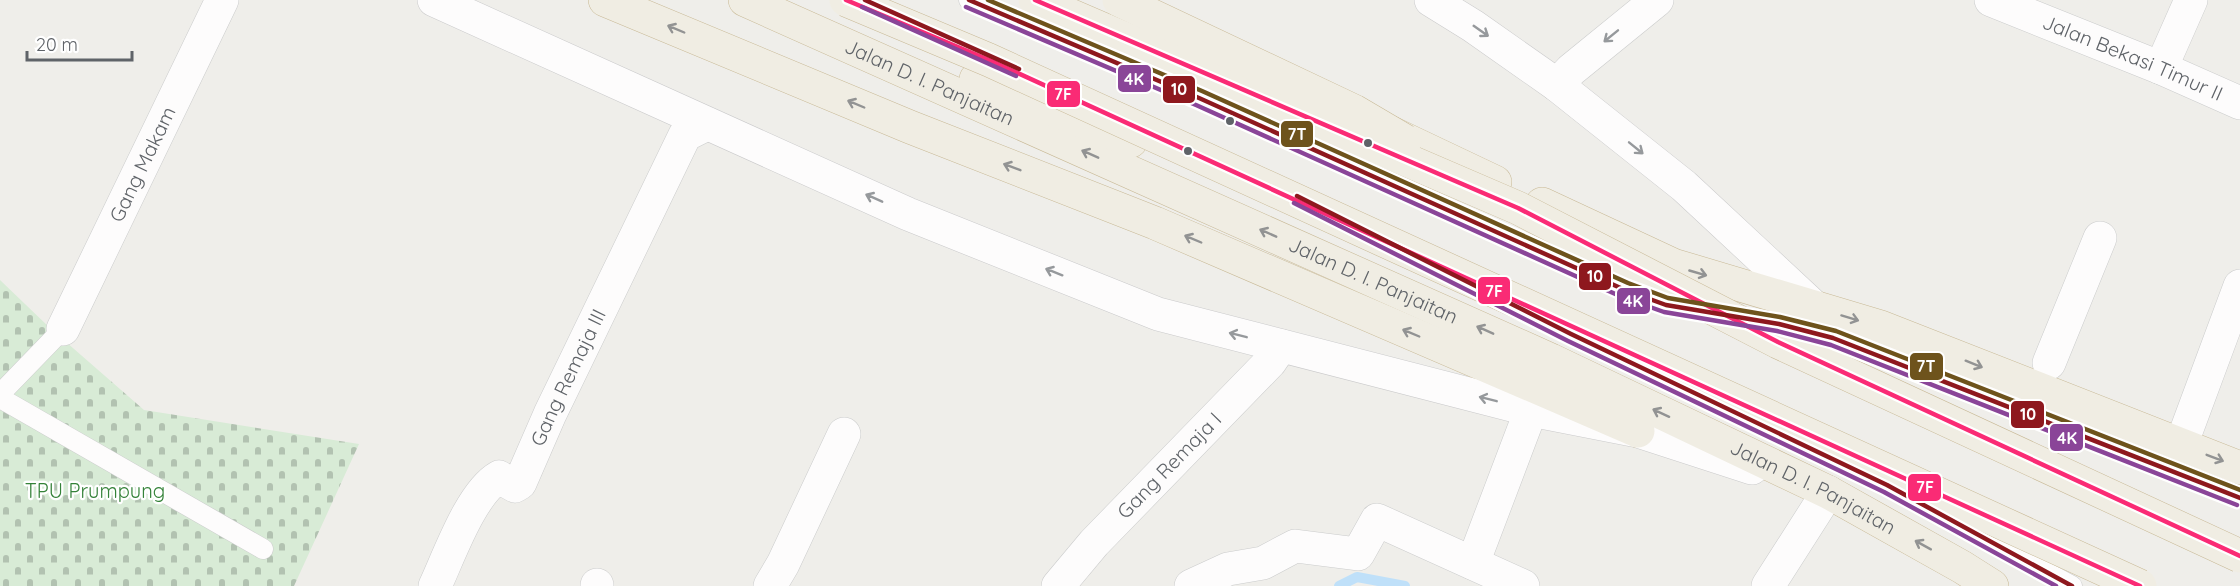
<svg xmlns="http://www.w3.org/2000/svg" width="2240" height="586" font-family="Quicksand,sans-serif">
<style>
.cemetery{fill:url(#cemetery-stones)}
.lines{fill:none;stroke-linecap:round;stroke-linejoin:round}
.stream{stroke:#bfe0f9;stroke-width:10}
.lane-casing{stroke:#cbcccc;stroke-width:21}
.street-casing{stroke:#cbcccc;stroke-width:34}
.secondary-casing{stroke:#cacacb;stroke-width:34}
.highway-casing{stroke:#c8b996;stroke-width:34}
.lane{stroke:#fdfcfc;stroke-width:20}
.street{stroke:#fdfcfc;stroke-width:33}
.secondary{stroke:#fdfcfc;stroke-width:33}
.highway{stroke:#f0ede3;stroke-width:33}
.highway-bridge-casing{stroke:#c8b996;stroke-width:34;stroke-linecap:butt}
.highway-bridge{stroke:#f0ede3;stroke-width:33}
.bus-1-casing{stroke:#fff;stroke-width:9}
.bus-2-casing{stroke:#fff;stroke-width:9}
.bus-3-casing{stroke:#fff;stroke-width:9}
.bus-4-casing{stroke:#fff;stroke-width:9}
.bus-1{stroke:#fa2b75;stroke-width:4.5}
.bus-2{stroke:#8e181e;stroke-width:4.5}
.bus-3{stroke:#8a4598;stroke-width:4.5}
.bus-4{stroke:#6e531c;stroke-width:4.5}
.oneway{stroke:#929393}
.oneway2{stroke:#96999c}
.bus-dot{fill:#5f6368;stroke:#fff;stroke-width:2}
.labels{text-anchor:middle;stroke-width:4.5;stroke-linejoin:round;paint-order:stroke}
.street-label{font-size:20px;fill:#5f6368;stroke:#fff}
.park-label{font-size:20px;fill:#348238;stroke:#fff}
.line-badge{stroke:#fff;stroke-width:2}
.badge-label{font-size:16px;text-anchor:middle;font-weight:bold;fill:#fff}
</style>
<defs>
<pattern id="cemetery-stones" width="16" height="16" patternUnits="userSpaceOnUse" patternTransform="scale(1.5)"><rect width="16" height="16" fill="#d8ebd6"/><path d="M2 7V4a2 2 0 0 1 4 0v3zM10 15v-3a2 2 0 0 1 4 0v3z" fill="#b2c2b1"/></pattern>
</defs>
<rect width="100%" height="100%" fill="#efeeea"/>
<polygon class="cemetery" points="0,280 50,328 144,410 359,444 294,586 0,586"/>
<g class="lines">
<polyline class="stream" points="1339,586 1357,577 1405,586"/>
<defs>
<g id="lane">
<polyline points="969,0 1199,98 1625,290 1666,305 1700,311"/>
<polyline points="1752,319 1779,324 1833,338 2240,498"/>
<polyline points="0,394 63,329"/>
<polyline points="0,398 263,549"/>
<polyline points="1900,493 2072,586"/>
</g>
<g id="street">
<path id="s1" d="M1991,0L2161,68L2240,103"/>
<polyline points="2161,68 2191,0"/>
<polyline points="1557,85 1571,70 1657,0"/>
<path id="s2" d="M63,329L222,0"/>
<polyline points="2049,363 2100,238"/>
<polyline points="2181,445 2240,286"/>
<polyline points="1473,563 1531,410"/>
<path id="s3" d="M435,586C449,556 471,493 499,477L515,486L520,483L550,414L685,135L707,124"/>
<polyline points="597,586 597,585"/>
<polyline points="770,586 783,564 844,434"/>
<path id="s4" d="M1058,586L1094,543L1270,362L1281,346"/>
<polyline points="1191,586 1228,569 1263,563 1295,546 1358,554 1377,520 1523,586"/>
<polyline points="1768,586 1828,492"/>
</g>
<g id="secondary">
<polyline points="434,0 908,214 1158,314 1531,410 1638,431 1752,468"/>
<polyline points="1431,0 1473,26 1557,85 1684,186 1814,307"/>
</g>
<g id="highway">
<polyline points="605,0 910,127 1155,223 1638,431"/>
<path id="s5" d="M745,0L1551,360L1828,492L1962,567L1992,586"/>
<polyline points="976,79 1131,141"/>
<polyline points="1379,127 1495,182"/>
<polyline points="1542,204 1673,265 1881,327 2240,468"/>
</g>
</defs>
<use href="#lane" class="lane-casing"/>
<use href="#street" class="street-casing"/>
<use href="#secondary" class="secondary-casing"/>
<use href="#highway" class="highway-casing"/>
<use href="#lane" class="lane"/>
<use href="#street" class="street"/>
<use href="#secondary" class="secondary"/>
<use href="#highway" class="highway"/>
<defs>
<g id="highway-bridge">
<polyline points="846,0 989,60 2140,586"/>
<polyline points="1035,0 1518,208 1778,342 2240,556"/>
<polyline points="1119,0 1354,111 1405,141"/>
</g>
</defs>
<use href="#highway-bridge" class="highway-bridge-casing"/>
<use href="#highway-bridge" class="highway-bridge"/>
<defs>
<g id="bus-1">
<polyline points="846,0 989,60 2140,586"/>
<polyline points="1035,0 1518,208 1778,342 2240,556"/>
</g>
<g id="bus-2">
<polyline points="865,0 1019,69"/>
<polyline points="969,0 1199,98 1625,290 1666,305 1779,324 1833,338 2240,498"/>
<polyline points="1297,196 1571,334 1887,485 2072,586"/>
</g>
<g id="bus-3">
<polyline points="862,7 1016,76"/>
<polyline points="966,7 1196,105 1622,297 1664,312 1777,331 1831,345 2237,505"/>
<polyline points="1294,203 1568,341 1884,492 2056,586"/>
</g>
<polyline id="bus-4" points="988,0 1202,91 1628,283 1668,298 1780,317 1836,331 2240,490"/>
</defs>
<use href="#bus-1" class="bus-1-casing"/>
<use href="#bus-2" class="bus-2-casing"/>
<use href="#bus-3" class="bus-3-casing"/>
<use href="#bus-4" class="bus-4-casing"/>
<use href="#bus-1" class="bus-1"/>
<use href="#bus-2" class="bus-2"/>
<use href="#bus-3" class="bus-3"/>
<use href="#bus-4" class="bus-4"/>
</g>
<defs><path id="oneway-shaft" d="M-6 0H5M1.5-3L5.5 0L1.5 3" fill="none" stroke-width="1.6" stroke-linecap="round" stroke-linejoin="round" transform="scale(1.5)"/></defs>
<g class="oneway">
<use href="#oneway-shaft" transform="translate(676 29) rotate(-157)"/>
<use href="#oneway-shaft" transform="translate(856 104) rotate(-157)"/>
<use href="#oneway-shaft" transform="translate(1090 154) rotate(-156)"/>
<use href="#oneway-shaft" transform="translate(1012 167) rotate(-159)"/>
<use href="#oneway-shaft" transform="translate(1268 233) rotate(-156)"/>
<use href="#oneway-shaft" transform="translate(1193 239) rotate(-157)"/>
<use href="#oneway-shaft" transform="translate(1698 273) rotate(16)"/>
<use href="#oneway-shaft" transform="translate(1850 318) rotate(17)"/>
<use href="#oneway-shaft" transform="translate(1485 330) rotate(-156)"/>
<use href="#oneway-shaft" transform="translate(1411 333) rotate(-157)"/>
<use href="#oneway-shaft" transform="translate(1974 364) rotate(22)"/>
<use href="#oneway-shaft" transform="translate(1661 413) rotate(-155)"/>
<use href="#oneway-shaft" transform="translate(2215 458) rotate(21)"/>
<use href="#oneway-shaft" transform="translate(1923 545) rotate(-151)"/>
</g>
<g class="oneway2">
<use href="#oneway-shaft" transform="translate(1481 31) rotate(35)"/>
<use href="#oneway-shaft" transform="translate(1611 36) rotate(141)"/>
<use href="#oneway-shaft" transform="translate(1636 148) rotate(39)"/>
<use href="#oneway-shaft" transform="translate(874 198) rotate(-156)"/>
<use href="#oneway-shaft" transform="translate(1054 272) rotate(-158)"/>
<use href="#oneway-shaft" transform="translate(1238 335) rotate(-166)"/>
<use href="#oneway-shaft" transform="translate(1488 399) rotate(-166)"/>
</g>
<g class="bus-dot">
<circle cx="1230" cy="121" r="5"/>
<circle cx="1368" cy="143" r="5"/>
<circle cx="1188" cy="151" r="5"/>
</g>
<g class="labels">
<g class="street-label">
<text dy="7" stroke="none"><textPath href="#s1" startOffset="153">Jalan Bekasi Timur II</textPath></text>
<text dy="7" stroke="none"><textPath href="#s5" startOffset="202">Jalan D. I. Panjaitan</textPath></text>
<text dy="7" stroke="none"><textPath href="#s2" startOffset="183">Gang Makam</textPath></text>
<text dy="7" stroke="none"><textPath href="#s5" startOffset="688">Jalan D. I. Panjaitan</textPath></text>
<text dy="7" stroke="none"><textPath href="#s3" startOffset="268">Gang Remaja III</textPath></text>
<text dy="7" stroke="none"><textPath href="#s4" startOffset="164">Gang Remaja I</textPath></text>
<text dy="7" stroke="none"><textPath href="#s5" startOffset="1174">Jalan D. I. Panjaitan</textPath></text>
</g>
<g class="park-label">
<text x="95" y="498">TPU Prumpung</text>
</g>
</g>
<g class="line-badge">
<rect x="1117" y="64" width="35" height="29" rx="6" fill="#8a4598"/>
<rect x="1162" y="75" width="34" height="29" rx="6" fill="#8e181e"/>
<rect x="1046" y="80" width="35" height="28" rx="6" fill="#fa2b75"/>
<rect x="1280" y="120" width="34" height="28" rx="6" fill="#6e531c"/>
<rect x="1578" y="262" width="34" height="29" rx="6" fill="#8e181e"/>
<rect x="1477" y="276" width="34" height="29" rx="6" fill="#fa2b75"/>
<rect x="1616" y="287" width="35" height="28" rx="6" fill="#8a4598"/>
<rect x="1909" y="352" width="35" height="29" rx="6" fill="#6e531c"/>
<rect x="2010" y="400" width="35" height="29" rx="6" fill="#8e181e"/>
<rect x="2049" y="423" width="35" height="29" rx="6" fill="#8a4598"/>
<rect x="1907" y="473" width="35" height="29" rx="6" fill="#fa2b75"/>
</g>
<g class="badge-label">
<text x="1134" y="85">4K</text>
<text x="1179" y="95">10</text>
<text x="1063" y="100">7F</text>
<text x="1297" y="140">7T</text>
<text x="1595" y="282">10</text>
<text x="1494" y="297">7F</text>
<text x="1633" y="307">4K</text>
<text x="1926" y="372">7T</text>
<text x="2028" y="420">10</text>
<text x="2067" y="444">4K</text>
<text x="1925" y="493">7F</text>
</g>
<path d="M27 51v9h105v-9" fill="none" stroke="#5f6368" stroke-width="3"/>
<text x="36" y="51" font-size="18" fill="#5f6368" stroke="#ffffff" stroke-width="4.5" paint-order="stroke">20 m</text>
</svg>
